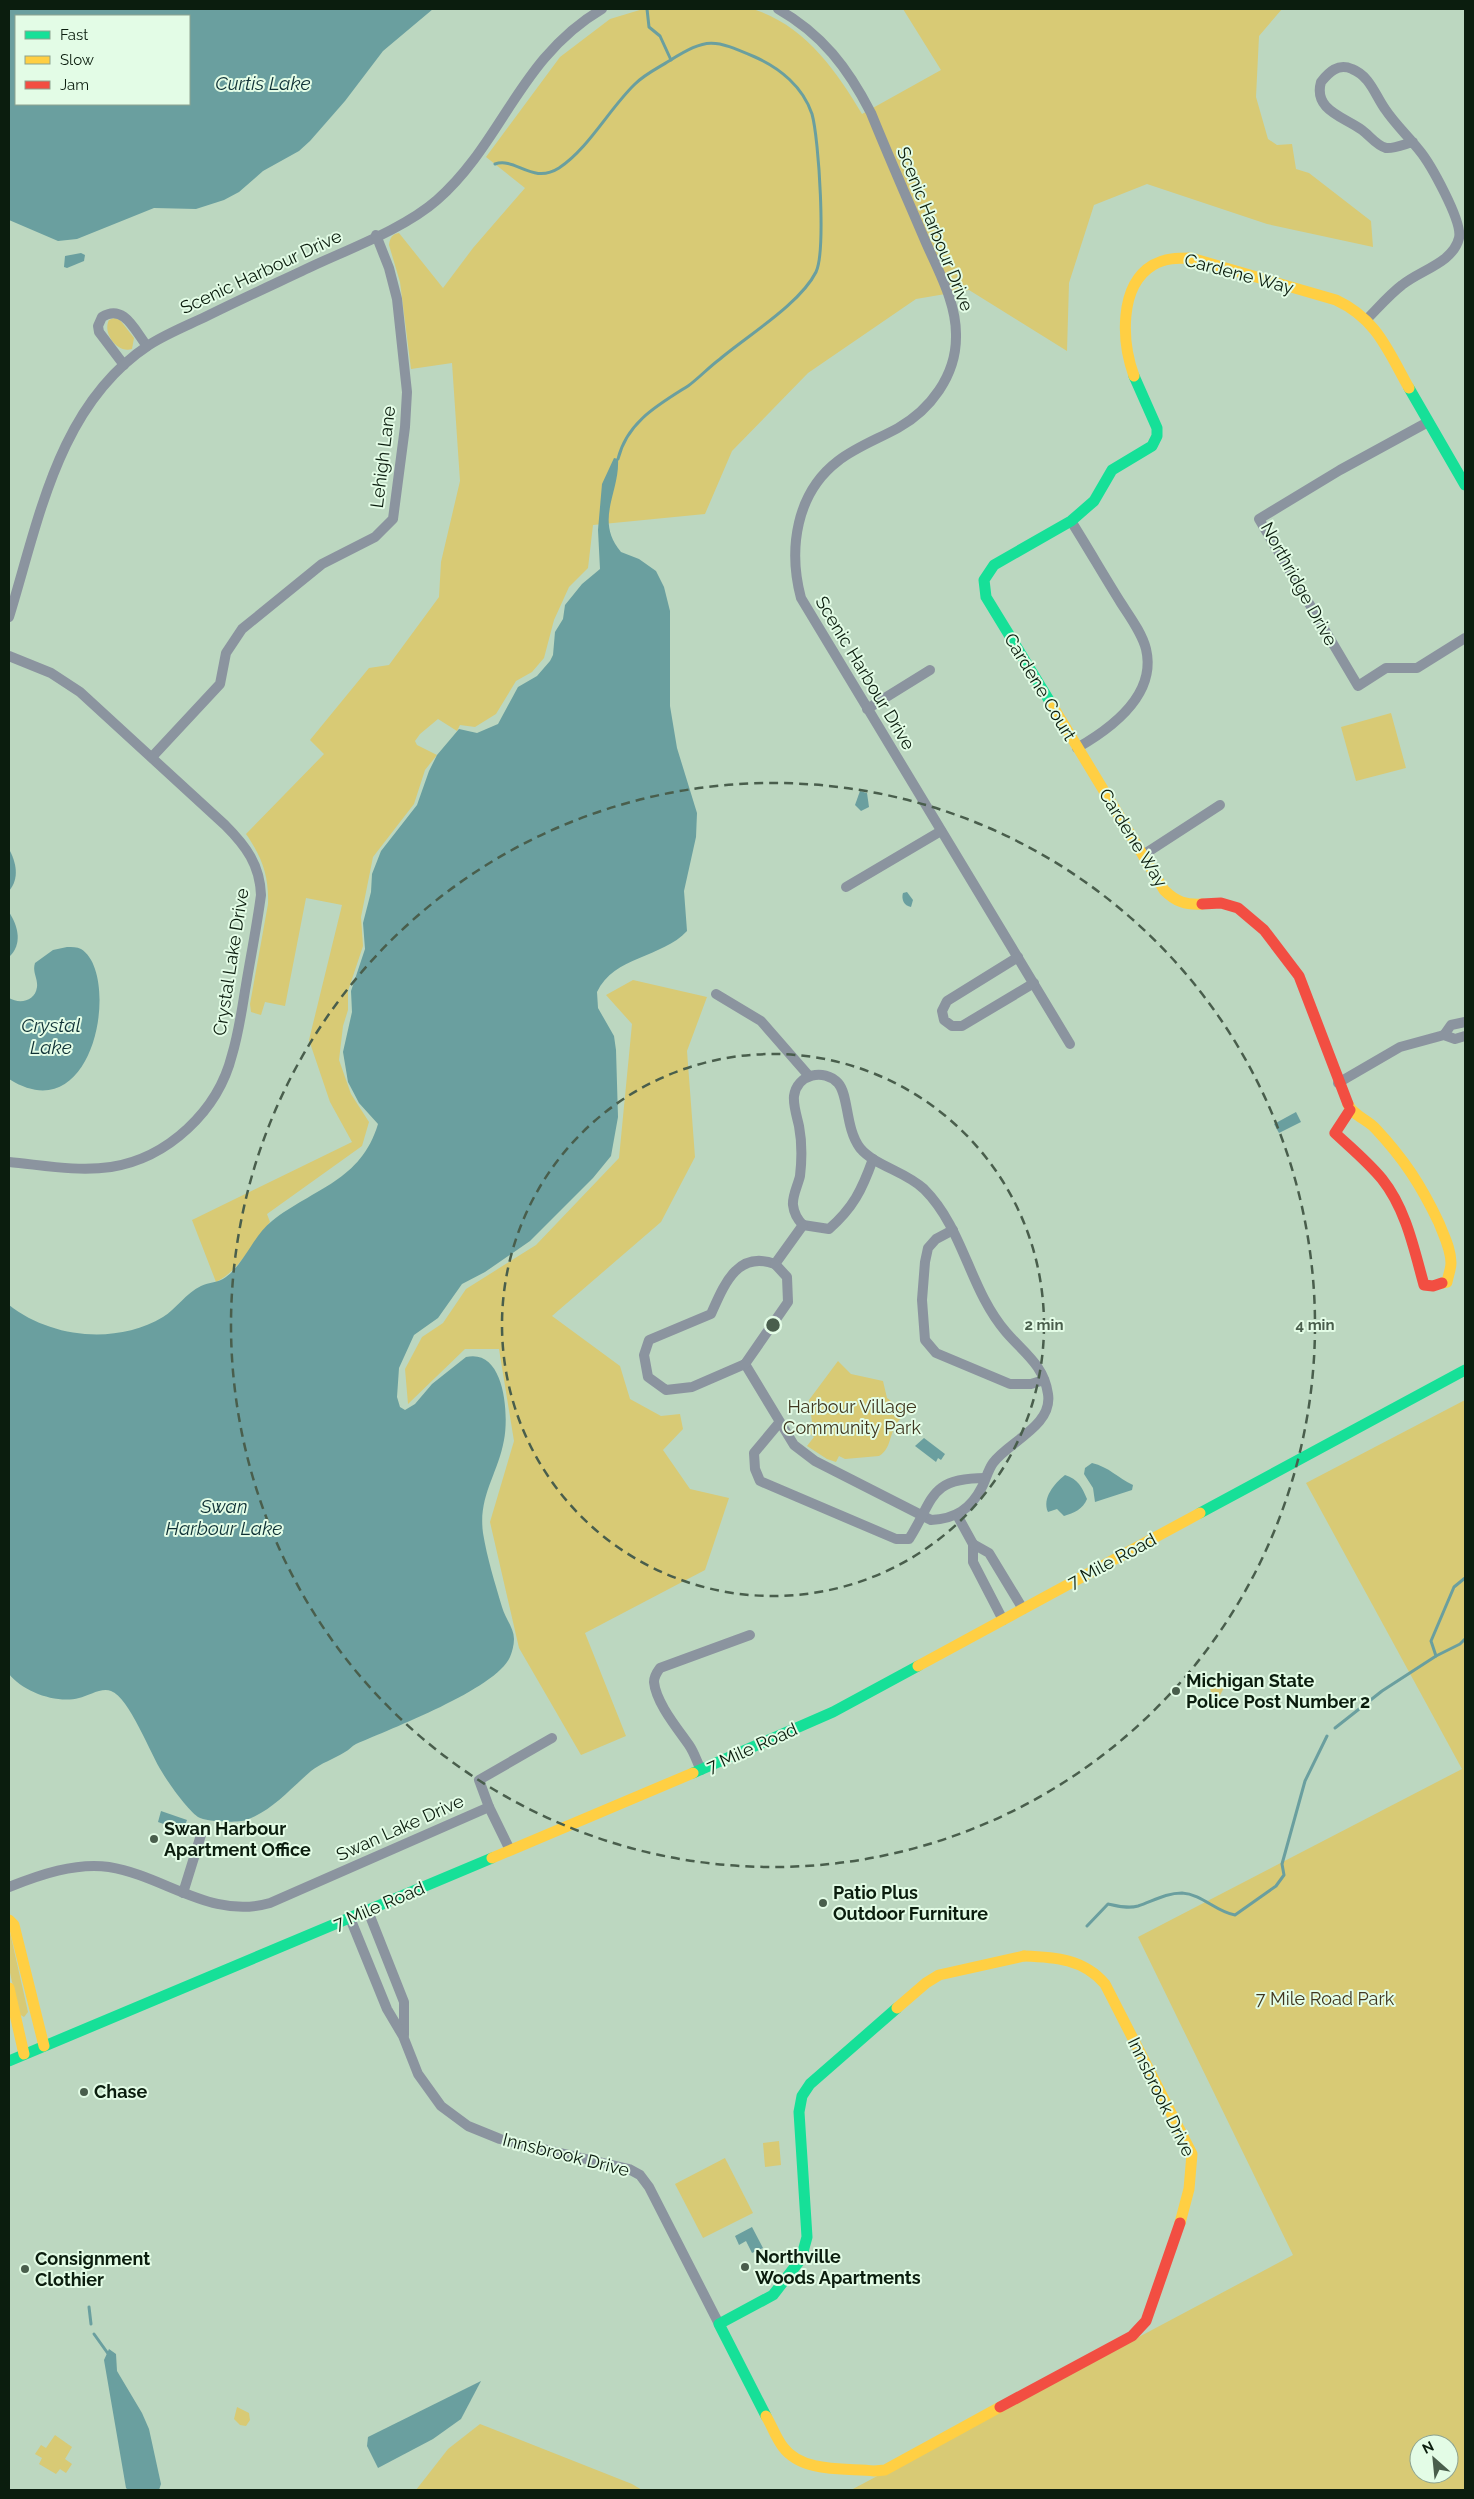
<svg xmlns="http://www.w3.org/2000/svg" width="1474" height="2499" font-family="Raleway,sans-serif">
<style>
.green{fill:#d8ca75;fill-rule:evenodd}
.water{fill:#6a9f9f;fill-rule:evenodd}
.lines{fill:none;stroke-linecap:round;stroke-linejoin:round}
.stream{stroke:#6a9f9f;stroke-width:3}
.street{stroke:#8b949f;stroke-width:10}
.fast{stroke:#16e098;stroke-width:11}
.slow{stroke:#ffcf43;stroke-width:11}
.jam{stroke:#f24e42;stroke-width:11}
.ring{fill:none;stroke:#495e4c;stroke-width:2.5;stroke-dasharray:9 6}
.poi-dot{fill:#495e4c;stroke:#e3fce6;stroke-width:2}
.labels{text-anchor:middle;stroke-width:4;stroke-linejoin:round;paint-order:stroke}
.street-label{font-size:18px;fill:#0b1d0e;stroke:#e3fce6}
.park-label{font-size:18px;fill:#3f351e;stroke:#e3fce6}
.poi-label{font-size:18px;font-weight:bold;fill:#0b1d0e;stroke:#e3fce6;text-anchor:start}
.water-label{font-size:19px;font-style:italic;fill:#0f3136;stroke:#e3fce6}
.centre{fill:#495e4c;stroke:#e3fce6;stroke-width:2.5}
.ring-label{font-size:15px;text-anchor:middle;font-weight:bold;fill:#495e4c;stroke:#e3fce6;stroke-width:4;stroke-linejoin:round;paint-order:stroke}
</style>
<rect width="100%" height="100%" fill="#bcd7c0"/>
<g class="green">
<path d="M643,9H753C804,25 836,70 862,114L941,70L903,9H1282L1259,36L1256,97L1268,139L1277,145L1292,144L1296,169L1309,173L1371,221L1373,247L1267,224L1147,184L1094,205L1069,283L1067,351L969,290L916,299L808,373L732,451L705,514L593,525L588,568L569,587L554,620L544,658L532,672L516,681L496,714L475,727L460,725L457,731L438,719L420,734L415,741L417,745L437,755L425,770L414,804L373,857L361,917L363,946L348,991V1010L343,1026L339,1060L351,1094L369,1122L362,1146L267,1214L270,1222C253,1242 240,1270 216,1282L192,1220L352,1142L330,1102L309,1040L342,905L306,898L285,1006L265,1002L261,1015L251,1012L250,1004L268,904C269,876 262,857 246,834L324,754L310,740L369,668L389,665L439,597L441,562L460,481L452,363L411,369L400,282L389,245C390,238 392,234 399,233L443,288L473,248L525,188L486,157L560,57L610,19Z"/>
<path d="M114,318L120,320L134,338L132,349C117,354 102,332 109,320Z"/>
<polygon points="1391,713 1406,768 1356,781 1341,727"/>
<polygon points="633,980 707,997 687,1051 695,1157 661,1222 552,1316 620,1366 630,1399 661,1416 680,1414 683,1429 663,1450 690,1489 729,1498 705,1570 585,1633 626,1736 581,1755 519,1648 490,1522 514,1441 499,1349 465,1349 408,1404 405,1369 422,1337 443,1323 466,1289 536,1245 619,1158 632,1024 606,995"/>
<path d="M838,1361L851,1374L883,1381L887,1398L908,1413C886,1426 895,1447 879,1456L845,1459L839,1456L836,1462L827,1459L807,1446L814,1437L807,1431L812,1422L809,1400Z"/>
<path d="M1465,1400V2490H851L1293,2255L1138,1937L1462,1769L1306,1483ZM1419,2444H1449V2474H1419Z"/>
<polygon points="1221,1682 1225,1686 1219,1697 1213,1697 1210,1689"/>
<polygon points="9,1928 28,2012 24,2017 19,2014 9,1968"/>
<polygon points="779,2141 781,2165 765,2167 763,2143"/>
<polygon points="725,2158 753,2213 703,2238 675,2184"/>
<polygon points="237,2407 249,2413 250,2420 246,2426 240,2425 234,2419"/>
<polygon points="480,2424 632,2484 642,2490 416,2490 448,2449"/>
<polygon points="55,2435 72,2447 65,2459 72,2464 66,2473 60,2469 56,2474 39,2464 42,2458 35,2454 41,2445 46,2448"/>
</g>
<g class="water">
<path d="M9,9H433L383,51L345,101L310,141L299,151L263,171L239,192L224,200L196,209L154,208L77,239L58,241L9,220ZM16,16H189V104H16Z"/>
<polygon points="81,253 85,255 84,261 67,268 64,267 65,256"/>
<path d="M614,458L618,459C620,493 594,520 621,552L639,559L656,571L664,587L670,611V706L677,748L697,813L696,837L684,891L687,931C662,958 614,956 597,992L598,1008L614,1036L616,1050L618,1117L611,1156L593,1178L530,1241L485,1272L462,1284L438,1318L414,1335L399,1368L397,1397L400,1407L405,1410L415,1404L432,1384L466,1357C505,1348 509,1415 504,1440C498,1474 478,1496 483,1533C487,1558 495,1583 502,1607C505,1618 514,1628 514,1639C514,1645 512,1652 510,1657C496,1689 390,1729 356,1744C352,1746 349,1750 345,1752C334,1759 321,1763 311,1771C290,1789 272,1811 246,1820C238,1823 205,1822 198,1817C187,1809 169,1784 162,1772C151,1755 129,1697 111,1691C102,1687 88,1696 79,1698C57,1704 23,1692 9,1674V1305C51,1338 116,1345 163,1317C176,1309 186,1293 201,1286C209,1282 218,1283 226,1277C245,1263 253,1236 272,1221C314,1188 361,1181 378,1124L359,1103L348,1082L343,1052L352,1012L351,991L365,949L363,923L371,892L372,874L381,851L417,805L429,771L437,755L459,729L477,733L498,724L518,687L537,676L550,661L553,655L555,632L563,619L565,605L582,584L600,569L598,530L602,484Z"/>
<polygon points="860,791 867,793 869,807 861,811 855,805"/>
<path d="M9,849C16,862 20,878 9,891Z"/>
<path d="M907,892L913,900L911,907C904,906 901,899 903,893Z"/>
<path d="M9,912C18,926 23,944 9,957Z"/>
<path d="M67,947C72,947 77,947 81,949C121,973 96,1134 9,1079V998C19,1004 35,1002 37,987C38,978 32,972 35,963L53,950Z"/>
<polygon points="1296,1112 1301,1122 1279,1133 1274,1124"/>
<polygon points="924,1438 945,1454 941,1460 938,1458 936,1462 915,1446"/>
<path d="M1092,1463C1109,1467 1118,1478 1133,1485L1132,1490L1095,1502L1093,1488L1084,1474L1085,1468Z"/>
<path d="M1065,1475C1078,1479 1082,1487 1087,1499C1083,1509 1074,1513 1064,1516L1057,1509L1048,1512C1042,1498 1054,1484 1065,1475Z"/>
<polygon points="161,1811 187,1820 183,1831 158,1822"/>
<polygon points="752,2227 763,2248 752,2253 746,2241 739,2245 735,2236"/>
<polygon points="109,2349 116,2354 117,2371 142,2413 149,2429 161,2484 159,2490 128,2490 126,2488 104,2360"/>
<polygon points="481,2381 461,2419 433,2439 378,2468 367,2446 368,2437"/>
</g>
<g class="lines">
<g class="stream">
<polyline points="647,9 649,27 660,36 671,60"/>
<path d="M495,164C516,157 532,185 559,168C589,148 609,109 635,84C645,74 658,68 669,61C708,37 713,39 755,57C780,68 803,87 812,114C819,139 826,251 816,272C800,304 747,336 720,359C709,367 699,378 688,386C658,405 627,422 618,459"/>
<polyline points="1436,1656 1460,1644 1465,1639"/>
<polyline points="1335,1728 1382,1691 1436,1656 1431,1641 1454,1587 1465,1578"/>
<path d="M1087,1926L1108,1904C1117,1906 1128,1909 1138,1906C1153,1901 1166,1893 1182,1893C1202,1894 1216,1912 1235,1915L1276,1886L1284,1875L1282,1864L1305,1781L1327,1736"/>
<polyline points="89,2307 91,2324"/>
<polyline points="94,2334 109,2355"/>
</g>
<g class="street">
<path d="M778,9C822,34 848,68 871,113C888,155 906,196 924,238C937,269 957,302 956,337C956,376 930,410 898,428C878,439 856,447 838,461C796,493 788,549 801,598L1070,1044"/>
<path d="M1367,319C1378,308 1389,295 1402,285C1420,270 1453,263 1459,238C1463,222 1430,163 1419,150C1408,136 1395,124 1385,109C1375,95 1370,76 1352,69C1338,63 1329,72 1321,82C1313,110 1344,117 1362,130C1369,135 1377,146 1386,148C1394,149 1405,144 1413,142"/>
<path d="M124,365L99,332L98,326L102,317C124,303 135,331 147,346"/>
<polyline points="1428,422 1340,470 1259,519 1358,686 1386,668 1417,668 1465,638"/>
<path d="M1071,521C1088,548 1104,576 1121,603C1130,617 1142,633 1146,649C1157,695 1112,728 1077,748"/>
<path d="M9,617C39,520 58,405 149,345C166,334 186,326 205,317C237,301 270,286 302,271C343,251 403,230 437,200C503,142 519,58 602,9"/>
<path d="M9,656L51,673L80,692L225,825C246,846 260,865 261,895C257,925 251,955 246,985C242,1008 239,1032 232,1055C218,1111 168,1158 111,1167C77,1172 42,1165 9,1162"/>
<polyline points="867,709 930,670"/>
<polyline points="152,757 220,684 226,653 242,629 322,564 375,537 393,519 405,427 407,392 397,299 389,268 376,235"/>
<polyline points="1143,855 1220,805"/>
<polyline points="846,887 941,831"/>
<polyline points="1018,957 947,1001 942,1011 944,1020 952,1026 962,1026 1034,983"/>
<polyline points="716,994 761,1021 809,1076"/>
<polyline points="1444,1035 1451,1025 1465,1022"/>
<polyline points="1338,1083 1400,1047 1444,1035 1455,1039 1465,1036"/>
<path d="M803,1225L829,1229C853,1208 862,1190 873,1159"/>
<polyline points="953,1230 936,1239 928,1248 925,1262 922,1300 925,1340 936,1353 1010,1384 1031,1384 1044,1380"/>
<path d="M745,1364L794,1445L815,1461L931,1520C955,1519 971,1509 982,1487C986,1479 988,1470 993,1463C1008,1442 1053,1426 1048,1394C1044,1365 1023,1352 1006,1332C969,1289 964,1229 924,1189C905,1171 875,1166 860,1148C845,1128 849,1095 838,1083C824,1068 797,1074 794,1096C793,1105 797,1117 799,1126C802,1142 802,1159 800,1176C798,1185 792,1196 793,1205C794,1214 798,1220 803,1225"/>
<path d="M745,1364L692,1387L666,1390L648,1377L644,1355L649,1340L711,1314C724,1285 737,1250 775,1264L803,1225"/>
<polyline points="745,1364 788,1302 787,1277 775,1264"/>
<path d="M779,1423L754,1453L755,1469L760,1481L896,1539H909C934,1500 928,1478 985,1478"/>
<polyline points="957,1515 973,1544 973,1562 1003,1620"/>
<polyline points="973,1544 989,1553 1023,1609"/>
<path d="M701,1770C697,1762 694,1752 689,1745C678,1729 656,1703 654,1682C654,1677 657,1672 660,1668L750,1635"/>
<polyline points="489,1807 479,1780 552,1738"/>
<path d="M9,1887C39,1875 76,1862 109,1867C165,1876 211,1920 270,1903L489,1807L510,1850"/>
<polyline points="183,1893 201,1835"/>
<polyline points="368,1911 404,2002 404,2035"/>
<polyline points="350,1918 387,2009 403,2036 418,2074 441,2106 468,2126 500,2139 629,2169 640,2175 649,2187 719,2324"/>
</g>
<g class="fast">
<polyline points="1409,388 1465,485"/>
<polyline points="1052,705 986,597 984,580 994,565 1071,521 1094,501 1112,470 1152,446 1157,436 1157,428 1134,376"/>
<polyline points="1200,1513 1465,1370"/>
<polyline points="693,1773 833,1712 918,1666"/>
<polyline points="9,2061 492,1858"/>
<polyline points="766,2416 719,2324 773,2295 801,2259 807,2237 799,2112 802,2096 810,2084 897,2008"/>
</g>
<g class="slow">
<path d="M1134,376C1122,343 1118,286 1153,265C1165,258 1178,258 1191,258L1336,300C1377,319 1388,351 1409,388"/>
<path d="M1052,705L1164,890C1176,902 1186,905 1202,904"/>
<path d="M1348,1104C1352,1115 1367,1119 1375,1128C1404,1159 1421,1185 1439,1223C1444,1236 1451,1249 1451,1263C1451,1269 1448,1276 1447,1282L1442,1283"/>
<polyline points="918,1666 1200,1513"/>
<polyline points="492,1858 693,1773"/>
<polyline points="9,1920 14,1925 44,2046"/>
<path d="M1024,1956C1055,1957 1084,1959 1105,1984L1192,2154L1189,2189L1180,2223"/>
<polyline points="9,1988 24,2054"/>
<polyline points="897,2008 926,1983 939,1975 1024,1956"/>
<path d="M766,2416C772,2426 776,2438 783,2447C802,2473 845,2468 874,2471L885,2470L1000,2407"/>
</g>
<g class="jam">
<polyline points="1202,904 1221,903 1238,908 1264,930 1299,976 1348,1104"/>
<path d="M1350,1110L1335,1133C1351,1148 1368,1162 1382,1179C1406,1209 1414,1249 1424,1285L1433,1286L1442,1283"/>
<polyline points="1000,2407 1132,2336 1146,2321 1180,2223"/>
</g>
</g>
<g class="ring">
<circle cx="773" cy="1325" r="271"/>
<circle cx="773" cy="1325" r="542"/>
</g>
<g class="poi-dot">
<circle cx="1176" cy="1691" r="5"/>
<circle cx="154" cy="1839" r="5"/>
<circle cx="823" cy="1903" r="5"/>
<circle cx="84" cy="2092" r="5"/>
<circle cx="745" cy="2267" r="5"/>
<circle cx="25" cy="2269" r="5"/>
</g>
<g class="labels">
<g class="street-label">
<text transform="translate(935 229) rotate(68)" y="6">Scenic Harbour Drive</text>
<text transform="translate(261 272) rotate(-25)" y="6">Scenic Harbour Drive</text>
<text transform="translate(1239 274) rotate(15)" y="6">Cardene Way</text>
<text transform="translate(383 457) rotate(-83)" y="6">Lehigh Lane</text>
<text transform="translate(1299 584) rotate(61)" y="6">Northridge Drive</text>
<text transform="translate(865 673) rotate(59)" y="6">Scenic Harbour Drive</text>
<text transform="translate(1040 687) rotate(59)" y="6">Cardene Court</text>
<text transform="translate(1133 838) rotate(58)" y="6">Cardene Way</text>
<text transform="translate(231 962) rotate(-81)" y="6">Crystal Lake Drive</text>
<text transform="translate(1112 1561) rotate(-28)" y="6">7 Mile Road</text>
<text transform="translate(752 1748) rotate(-24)" y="6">7 Mile Road</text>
<text transform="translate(400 1828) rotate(-24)" y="6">Swan Lake Drive</text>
<text transform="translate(379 1906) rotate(-23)" y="6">7 Mile Road</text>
<text transform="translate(1161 2097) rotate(64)" y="6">Innsbrook Drive</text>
<text transform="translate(566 2155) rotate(14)" y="6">Innsbrook Drive</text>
</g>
<g class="park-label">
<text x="852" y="1413">Harbour Village<tspan x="852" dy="21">Community Park</tspan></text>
<text x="1325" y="2005">7 Mile Road Park</text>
</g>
<g class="poi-label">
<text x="1186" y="1687">Michigan State<tspan x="1186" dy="21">Police Post Number 2</tspan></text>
<text x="164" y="1835">Swan Harbour<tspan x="164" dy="21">Apartment Office</tspan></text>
<text x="833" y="1899">Patio Plus<tspan x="833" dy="21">Outdoor Furniture</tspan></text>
<text x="94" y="2098">Chase</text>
<text x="755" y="2263">Northville<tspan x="755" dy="21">Woods Apartments</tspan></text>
<text x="35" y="2265">Consignment<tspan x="35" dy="21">Clothier</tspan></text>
</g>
<g class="water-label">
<text x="263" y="90">Curtis Lake</text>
<text x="51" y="1032">Crystal<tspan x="51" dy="22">Lake</tspan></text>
<text x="224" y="1513">Swan<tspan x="224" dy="22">Harbour Lake</tspan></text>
</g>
</g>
<circle cx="773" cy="1325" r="8" class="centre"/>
<g class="ring-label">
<text x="1044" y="1330">2 min</text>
<text x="1315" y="1330">4 min</text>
</g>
<rect width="1474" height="2499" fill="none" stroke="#0b1d0e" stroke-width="20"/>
<rect x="15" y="15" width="175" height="90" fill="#e3fce6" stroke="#8da390"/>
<rect x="25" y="31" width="25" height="8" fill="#16e098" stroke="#8da390"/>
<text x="60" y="40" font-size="15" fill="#0b1d0e">Fast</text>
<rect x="25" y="56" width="25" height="8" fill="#ffcf43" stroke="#8da390"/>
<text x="60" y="65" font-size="15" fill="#0b1d0e">Slow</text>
<rect x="25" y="81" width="25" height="8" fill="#f24e42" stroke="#8da390"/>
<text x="60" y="90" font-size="15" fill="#0b1d0e">Jam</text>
<g transform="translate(1434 2459) rotate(333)"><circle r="24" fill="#e3fce6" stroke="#8da390"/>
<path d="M0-4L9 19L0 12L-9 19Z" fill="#495e4c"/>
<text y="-8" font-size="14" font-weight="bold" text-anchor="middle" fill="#0b1d0e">N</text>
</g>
</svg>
